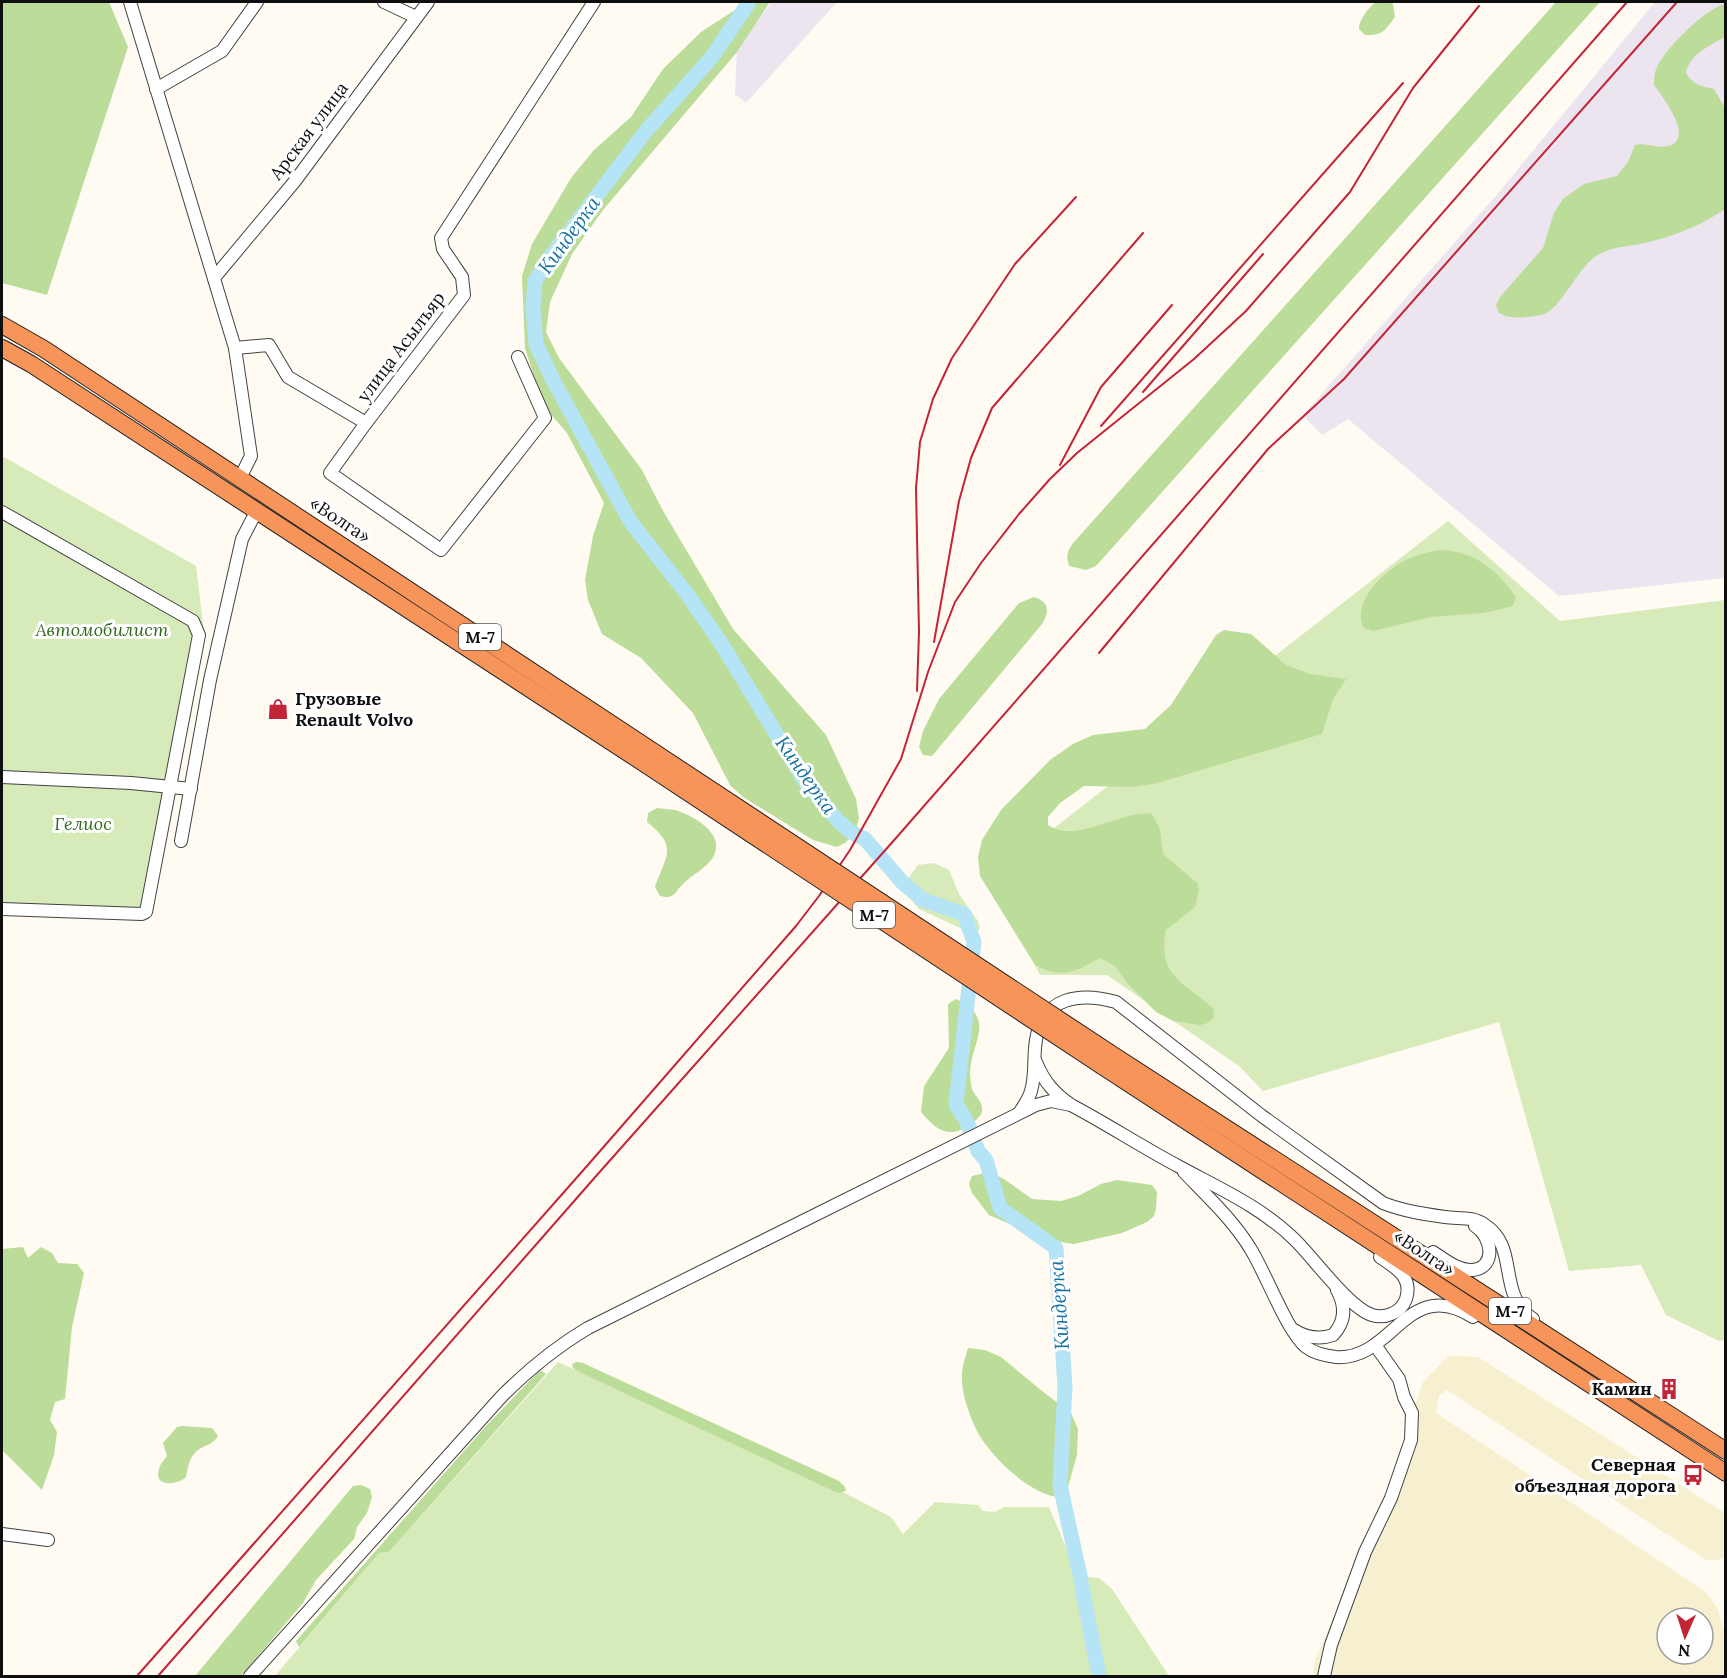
<svg xmlns="http://www.w3.org/2000/svg" width="1727" height="1678" font-family="Lora,serif">
<style>
.industrial{fill:#ece4ee}
.farmland{fill:#f6f0d1;fill-rule:evenodd}
.green{fill:#d7ebba}
.forest{fill:#bcdc99}
.lines{fill:none;stroke-linecap:round;stroke-linejoin:round}
.river{stroke:#b5e4f7;stroke-width:15}
.minor-casing{stroke:#424242;stroke-width:14}
.highway-casing{stroke:#202020;stroke-width:18}
.minor{stroke:#fff;stroke-width:12}
.highway{stroke:#f69459;stroke-width:16}
.rail{stroke:#c22438;stroke-width:2}
.highway-bridge-casing{stroke:#202020;stroke-width:18;stroke-linecap:butt}
.highway-bridge{stroke:#f69459;stroke-width:16}
.labels{text-anchor:middle;stroke-width:6;stroke-linejoin:round;paint-order:stroke}
.shield{fill:#fff;stroke:#575757;stroke-width:1.5}
.shield-label{font-size:16px;font-weight:bold;fill:#0f0f0f}
.street-label{font-size:18px;fill:#0f0f0f;stroke:#fff}
.park-label{font-size:18px;font-style:italic;fill:#33691e;stroke:#fff}
.poi-label{font-size:18px;font-weight:bold;fill:#0f0f0f;stroke:#fff;text-anchor:end}
.water-label{font-size:20px;font-style:italic;fill:#1671a4;stroke:#fff}
</style>
<rect width="100%" height="100%" fill="#fffbf2"/>
<g class="industrial">
<polygon points="772,2 837,2 746,103 735,94 737,48"/>
<polygon points="1655,2 1725,2 1725,578 1559,596 1348,419 1322,435 1303,415 1500,191"/>
</g>
<path class="farmland" d="M1448,1356L1478,1357L1725,1513V1556L1720,1560H1706L1447,1390L1439,1395L1436,1413L1705,1591L1718,1609L1725,1634V1676H1313L1315,1660L1376,1522L1423,1382ZM1667,1618H1703V1654H1667Z"/>
<g class="green">
<polygon points="2,456 196,566 204,632 147,917 2,912"/>
<polygon points="1448,521 1560,621 1725,600 1725,1340 1719,1341 1666,1315 1641,1265 1569,1271 1499,1022 1263,1091 1239,1066 1107,975 1040,975 990,878"/>
<polygon points="934,863 949,870 959,894 978,921 980,929 973,934 919,909 908,896 908,879 918,865"/>
<polygon points="558,1362 764,1456 810,1475 891,1517 903,1534 935,1502 978,1505 983,1511 995,1512 1004,1507 1049,1507 1078,1576 1099,1578 1112,1589 1169,1676 275,1676 379,1553 389,1552"/>
</g>
<g class="forest">
<polygon points="2,2 109,2 128,47 47,295 2,283"/>
<polygon points="743,2 770,2 737,52 603,210 572,254 550,302 546,332 559,358 642,470 662,509 733,629 826,735 856,799 859,818 855,833 845,843 837,847 813,840 743,797 730,785 693,713 641,658 602,634 588,600 585,580 593,536 604,503 567,433 548,411 537,386 525,348 522,276 532,244 571,178 594,150 631,117 663,69 701,32 738,8"/>
<path d="M1376,2H1389L1393,4L1395,17C1385,30 1383,36 1365,35L1359,29C1359,20 1369,7 1376,2Z"/>
<path d="M1556,2H1600L1096,566L1086,570L1069,566C1066,556 1067,551 1074,542Z"/>
<path d="M1725,4V37C1710,45 1689,55 1686,73C1693,85 1701,86 1714,89L1725,108V209C1701,226 1673,236 1645,243C1628,247 1611,246 1596,256C1577,269 1561,308 1544,314C1539,316 1532,316 1526,317C1515,318 1509,318 1499,313L1496,305L1500,297L1543,248L1554,213L1563,199L1584,184L1617,176L1628,162L1635,145C1647,142 1657,149 1668,146C1696,139 1662,96 1654,85C1654,79 1654,73 1657,67C1666,48 1705,9 1725,4Z"/>
<path d="M1440,550C1475,551 1497,570 1516,597L1513,606L1484,613L1431,617L1373,631L1364,628C1351,601 1385,570 1408,559C1419,554 1429,552 1440,550Z"/>
<path d="M1034,597C1049,602 1050,611 1042,624L932,756L923,755L919,747L923,731L939,699L1019,603Z"/>
<path d="M1224,630L1251,634L1286,665L1310,674L1346,679L1333,699L1322,734L1154,784L1131,787L1084,786L1060,803L1048,817V825C1076,845 1122,809 1152,814L1160,829L1163,854L1197,883L1199,890L1195,907L1166,930C1157,976 1183,982 1213,1008L1214,1017L1208,1023L1200,1025L1173,1021L1156,1012L1128,984L1115,966L1100,958C1076,971 1063,980 1035,965L980,876L978,857L982,840L1001,810L1050,760L1073,744L1093,735L1145,729L1171,705L1216,635Z"/>
<path d="M657,808C663,809 669,809 675,810C692,815 723,832 715,853C710,867 692,874 682,885C678,888 677,893 673,895C668,898 665,897 660,896L655,887C667,854 678,847 647,822L648,813Z"/>
<path d="M956,999C996,1018 973,1039 970,1071C970,1076 971,1085 972,1089C975,1097 983,1101 982,1110C982,1116 976,1120 971,1124C949,1140 936,1130 921,1112L924,1086L949,1048L948,1004Z"/>
<polygon points="989,1172 1004,1179 1032,1199 1061,1201 1078,1196 1101,1184 1117,1180 1152,1185 1157,1192 1156,1209 1154,1216 1147,1222 1122,1233 1074,1244 1047,1240 989,1215 972,1193 969,1184 972,1176"/>
<polygon points="23,1247 28,1258 41,1247 52,1253 58,1263 77,1264 84,1273 72,1327 65,1399 55,1402 50,1420 57,1432 54,1455 42,1490 2,1450 2,1249"/>
<path d="M968,1348L985,1350L1001,1357L1042,1391L1071,1413L1078,1429L1077,1455L1065,1497C1035,1500 992,1458 978,1433C970,1417 961,1394 962,1375C962,1366 966,1356 968,1348Z"/>
<polygon points="577,1362 583,1363 839,1481 845,1487 846,1491 838,1493 577,1371 573,1368 572,1364"/>
<polygon points="540,1370 546,1374 389,1552 379,1553 299,1647 296,1641 487,1425"/>
<path d="M182,1426L212,1428L218,1436C214,1444 205,1445 198,1450C189,1457 188,1467 186,1477C176,1486 153,1487 159,1469C160,1464 164,1460 167,1456L163,1443L177,1427Z"/>
<polygon points="361,1485 370,1489 372,1497 367,1513 357,1527 354,1539 316,1580 303,1603 241,1676 195,1676 348,1492 353,1486"/>
</g>
<g class="lines">
<g class="river">
<polyline points="749,2 712,57 646,131 551,256 535,281 533,308 536,344 553,380 630,521 687,594 721,643 806,783 839,822 851,832 865,839 902,882 923,900 964,914 974,942 956,1104 967,1122 978,1151 986,1160 1000,1208 1056,1248 1065,1387 1060,1485 1081,1580"/>
<polyline points="1082,1587 1099,1676"/>
</g>
<defs>
<g id="minor">
<polyline points="130,2 235,348 251,456 240,478"/>
<polyline points="384,2 416,17"/>
<polyline points="156,89 222,51 257,2"/>
<polyline points="214,278 295,181 428,2"/>
<polyline points="235,348 269,345 288,377 366,423 464,295 462,277 443,249 441,238 594,2"/>
<polyline points="366,423 330,473 441,550 545,418 518,357"/>
<polyline points="2,512 193,621 199,635 146,912 142,914 2,909"/>
<polyline points="2,777 131,783 191,789"/>
<polyline points="181,841 210,680 242,539 256,512"/>
<path d="M1036,1062C1044,1082 1054,1093 1071,1105C1107,1124 1142,1147 1178,1166C1218,1188 1260,1206 1294,1239C1313,1257 1348,1307 1372,1315C1385,1319 1401,1313 1406,1299C1413,1277 1396,1268 1380,1257"/>
<path d="M1020,1112C1024,1105 1029,1099 1031,1091C1036,1075 1033,1057 1036,1040C1043,996 1081,992 1116,1002L1262,1116L1383,1203C1403,1211 1424,1214 1445,1217C1459,1219 1473,1216 1485,1225C1520,1248 1496,1294 1533,1319"/>
<path d="M1184,1172C1207,1196 1233,1220 1250,1248C1266,1273 1286,1330 1306,1347C1314,1353 1327,1356 1336,1357C1393,1361 1407,1275 1473,1317"/>
<path d="M1433,1252C1444,1259 1458,1271 1473,1270C1497,1267 1492,1236 1475,1226"/>
<path d="M1294,1330C1307,1338 1319,1340 1333,1335C1346,1321 1346,1306 1337,1290"/>
<polyline points="2,1534 48,1540"/>
<path d="M250,1676L502,1396C529,1369 556,1347 588,1328L1036,1105L1051,1101L1071,1105"/>
<polyline points="1324,1676 1331,1645 1365,1552 1391,1498 1411,1440 1412,1413 1404,1397 1399,1379 1375,1345"/>
</g>
<g id="highway">
<polyline points="2,325 44,349 654,752"/>
<polyline points="2,348 31,364 645,764"/>
<polyline points="1110,1053 1726,1451"/>
<polyline points="1102,1066 1726,1473"/>
</g>
</defs>
<use href="#minor" class="minor-casing"/>
<use href="#highway" class="highway-casing"/>
<use href="#minor" class="minor"/>
<use href="#highway" class="highway"/>
<g class="rail">
<polyline points="1143,392 1263,254"/>
<polyline points="1101,426 1403,83"/>
<polyline points="1060,465 1101,387 1172,305"/>
<polyline points="934,642 959,501 971,458 992,408 1143,233"/>
<polyline points="1099,653 1268,449 1344,379 1677,2"/>
<polyline points="917,691 919,632 916,488 920,442 933,399 952,358 1015,264 1076,197"/>
<polyline points="137,1676 587,1166 796,926 819,896 850,850 901,759 928,672 955,602 981,563 1019,514 1050,479 1077,453 1194,359 1246,311 1350,192 1413,88 1479,6"/>
<polyline points="158,1676 597,1175 896,838 1627,2"/>
</g>
<defs>
<g id="highway-bridge">
<polyline points="654,752 1110,1053"/>
<polyline points="645,764 1102,1066"/>
</g>
</defs>
<use href="#highway-bridge" class="highway-bridge-casing"/>
<use href="#highway-bridge" class="highway-bridge"/>
</g>
<defs>
<symbol id="shop-bare" viewBox="-9 -9 18 18"><path d="M-5-2.5h2.3a2.7 3.5 0 0 1 5.4 0H5L5.5 6h-11ZM-1.5-2.5h3a1.5 2.3 0 0 0-3 0Z" fill="#c22438" stroke="#fff" stroke-width="2.5" paint-order="stroke"/></symbol>
<symbol id="building-bare" viewBox="-9 -9 18 18"><path d="M-4-6H4V6H1V3H-1V6H-4ZM-2.5-4.3h1.7v1.8h-1.7ZM.8-4.3h1.7v1.8H.8ZM-2.5-1h1.7V.8h-1.7ZM.8-1h1.7V.8H.8Z" fill="#c22438" stroke="#fff" stroke-width="2.5" paint-order="stroke"/></symbol>
<symbol id="bus-bare" viewBox="-9 -9 18 18"><path d="M-5-6H5V4H4V6H2V4H-2V6H-4V4H-5ZM-3.5-4V0h7V-4ZM-3.5 1.2v1.5H-2V1.2ZM2 1.2v1.5H3.5V1.2Z" fill="#c22438" stroke="#fff" stroke-width="2.5" paint-order="stroke"/></symbol>
</defs>
<g fill-rule="evenodd">
<use href="#shop-bare" x="263" y="694" width="30" height="30"/>
<use href="#building-bare" x="1654" y="1374" width="30" height="30"/>
<use href="#bus-bare" x="1678" y="1460" width="30" height="30"/>
</g>
<g class="labels">
<g class="shield">
<rect x="459" y="624" width="42" height="26" rx="4.5"/>
<rect x="853" y="902" width="42" height="26" rx="4.5"/>
<rect x="1489" y="1298" width="42" height="26" rx="4.5"/>
</g>
<g class="shield-label">
<text x="480" y="643">М-7</text>
<text x="874" y="921">М-7</text>
<text x="1510" y="1317">М-7</text>
</g>
<g class="street-label">
<text transform="translate(309 131) rotate(-53)" y="6">Арская улица</text>
<text transform="translate(401 347) rotate(-53)" y="6">улица Асылъяр</text>
<text transform="translate(340 520) rotate(33)" y="6">«Волга»</text>
<text transform="translate(1424 1253) rotate(33)" y="6">«Волга»</text>
</g>
<g class="park-label">
<text x="102" y="636">Автомобилист</text>
<text x="83" y="830">Гелиос</text>
</g>
<g class="poi-label">
<text x="295" y="705" text-anchor="start">Грузовые<tspan x="295" dy="21">Renault Volvo</tspan></text>
<text x="1652" y="1395">Камин</text>
<text x="1676" y="1471">Северная<tspan x="1676" dy="21">объездная дорога</tspan></text>
</g>
<g class="water-label">
<text transform="translate(569 235) rotate(-54)" y="7">Киндерка</text>
<text transform="translate(806 775) rotate(55)" y="7">Киндерка</text>
<text transform="translate(1059 1305) rotate(-94)" y="7">Киндерка</text>
</g>
</g>
<rect width="1727" height="1678" fill="none" stroke="#0f0f0f" stroke-width="6"/>
<g transform="translate(1685 1636) rotate(183)"><circle r="28" fill="#ffffff" stroke="#9f9f9f" stroke-width="1.5"/>
<path d="M0-4.5L10 22L0 15L-10 22Z" fill="#c22438"/>
<text y="-9" font-size="16" font-weight="bold" text-anchor="middle" fill="#0f0f0f">N</text>
</g>
</svg>
